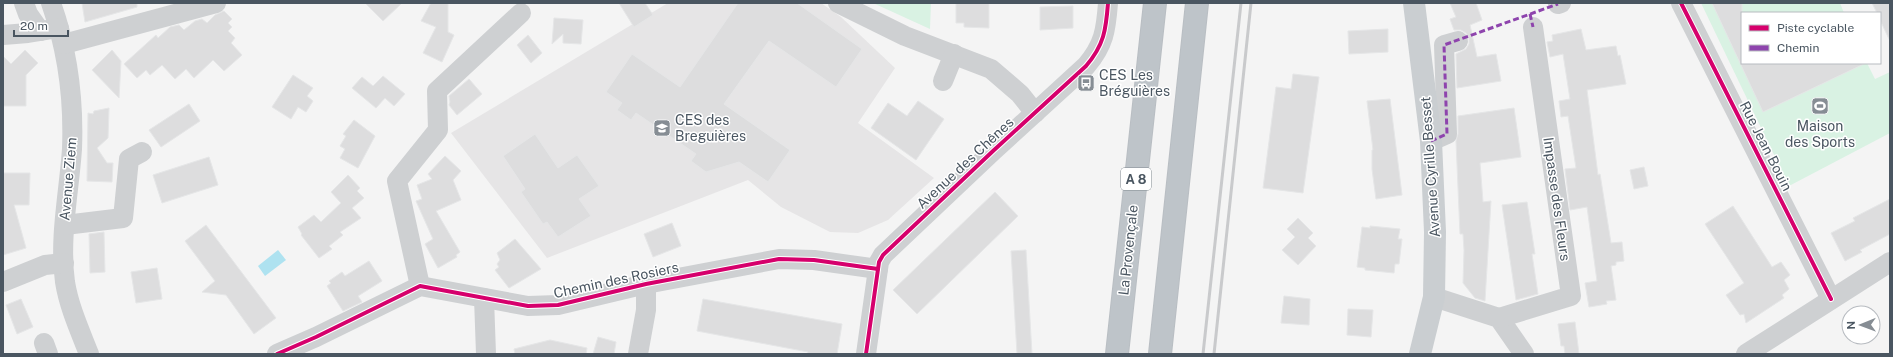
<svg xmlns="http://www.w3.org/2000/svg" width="1893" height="357" font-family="'Public Sans',sans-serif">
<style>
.education{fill:#e6e5e6}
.green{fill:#d9f2e3}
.water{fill:#aee2f0}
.building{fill:#ddddde;stroke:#e5e6e7}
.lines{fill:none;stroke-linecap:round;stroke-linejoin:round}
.highway-casing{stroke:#b9bec3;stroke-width:24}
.minor{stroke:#ced0d2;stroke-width:20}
.major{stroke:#caced1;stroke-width:22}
.highway{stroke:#bec4c9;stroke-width:22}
.rail{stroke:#c9cacc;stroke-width:3}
.quiet{stroke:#8e44ad;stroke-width:3;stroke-dasharray:6 3;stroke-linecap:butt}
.cycleway-casing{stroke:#fff;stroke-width:6}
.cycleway{stroke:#d6006c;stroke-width:4}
.labels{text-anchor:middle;stroke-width:3;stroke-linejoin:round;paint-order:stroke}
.shield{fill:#fff;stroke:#808990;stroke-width:1}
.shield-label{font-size:13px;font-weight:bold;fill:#4a5661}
.poi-label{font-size:14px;fill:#4a5661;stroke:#fff;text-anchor:start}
.street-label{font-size:14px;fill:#4a5661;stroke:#fff}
</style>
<rect width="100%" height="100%" fill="#f4f4f4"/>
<polygon class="education" points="668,3 821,3 841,17 895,68 858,123 934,178 888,220 858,233 830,232 781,207 748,180 547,258 451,133"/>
<g class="green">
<polygon points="873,3 931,3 930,29"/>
<polygon points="1701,3 1840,3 1844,13 1742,13 1742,63 1867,63 1875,79 1890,72 1890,133 1789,186"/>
</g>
<polygon class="water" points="278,250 286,260 265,276 258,266"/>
<g class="building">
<polygon points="82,3 137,3 137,7 85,22"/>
<polygon points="365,3 402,3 383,21"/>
<polygon points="431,3 448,3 448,32 454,35 442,62 423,53 436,27 421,21"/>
<polygon points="619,3 645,3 653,15 634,27"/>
<polygon points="738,3 797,3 862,49 836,87 769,41 724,104 790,150 768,182 739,162 706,172 691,161 696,154 636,113 631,120 617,110 622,103 606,92 632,54 680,87"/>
<polygon points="956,3 989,3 989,28 964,27 964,23 956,23"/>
<polygon points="1450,3 1476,3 1482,20 1470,25 1477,57 1496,54 1501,81 1457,88 1456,54 1466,49 1469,44 1469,38 1466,33 1461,30 1454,30 1450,19 1456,17"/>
<polygon points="1712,3 1742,3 1742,63 1866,63 1763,112"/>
<polygon points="1872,3 1890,3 1890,41 1880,20 1880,13 1877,13"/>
<polygon points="1073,6 1073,28 1040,30 1040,7"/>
<polygon points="224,11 232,19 228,23 232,27 228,31 235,38 231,43 242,55 224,71 213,60 194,78 186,69 175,79 162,65 150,75 146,70 137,78 124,64 156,35 158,38 170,27 179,25 184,30 195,21 202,19 207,23 215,15"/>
<polygon points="554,18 583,20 581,44 563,43 563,34 552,44"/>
<polygon points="1388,29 1388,52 1349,54 1348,31"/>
<polygon points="1581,29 1586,50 1616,46 1618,56 1620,55 1626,84 1587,90 1598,175 1600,174 1611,243 1622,242 1624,261 1616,262 1616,265 1611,266 1616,300 1606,301 1607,304 1589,307 1585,283 1597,281 1587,207 1570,210 1565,169 1576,168 1568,116 1561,117 1559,101 1570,99 1563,54 1550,57 1547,42 1553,41 1552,35"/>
<polygon points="528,35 542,53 531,63 517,45"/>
<polygon points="25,50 38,63 26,75 26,106 3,106 3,56 11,64"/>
<polygon points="112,50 121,61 119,98 92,70"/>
<polygon points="1293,74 1319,77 1303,193 1263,188 1276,87 1291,89"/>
<polygon points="293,75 313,88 307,96 313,101 306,112 298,107 291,119 272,107"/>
<polygon points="383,76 405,94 394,106 385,98 376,108 352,88 362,77 373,86"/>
<polygon points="469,79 482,94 457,115 449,105 450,102 449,96"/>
<polygon points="1390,99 1402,195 1376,199 1372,169 1372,150 1373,150 1367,101"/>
<polygon points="918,101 944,119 916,160 871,128 888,103 907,116"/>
<polygon points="189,104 200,121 161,147 149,130"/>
<polygon points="109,108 108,138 97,148 107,163 113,163 112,182 87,181 88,113 93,114 94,111"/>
<polygon points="1514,108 1521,157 1480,163 1483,202 1491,201 1485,301 1475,298 1463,283 1464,250 1463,234 1460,234 1456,141 1458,134 1458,116"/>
<polygon points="354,120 375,136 358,168 340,158 345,149 340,146 346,136 343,134"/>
<polygon points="535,134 558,168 577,155 599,186 579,199 591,216 558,237 547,222 543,224 521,192 525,189 503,156"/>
<polygon points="445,156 461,171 453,180 461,200 436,211 460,252 456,255 457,257 438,268 425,244 433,239 416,201 422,199 417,185 432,179 428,174"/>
<polygon points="209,157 218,185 162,203 153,175"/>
<polygon points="1644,167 1648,186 1634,189 1630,170"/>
<polygon points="3,173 30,173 29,205 14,205 26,248 3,255"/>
<polygon points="348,175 360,188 357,191 364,198 352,208 361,218 340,232 343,235 329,246 332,249 319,258 301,235 302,234 298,227 314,215 321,222 341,203 331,192"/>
<polygon points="995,192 1018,216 917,314 893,290"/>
<polygon points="1890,199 1890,234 1860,250 1862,252 1845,261 1831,233 1855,221 1853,218"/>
<polygon points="1527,202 1535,254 1532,254 1538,294 1516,300 1502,205"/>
<polygon points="1733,206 1772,267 1781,262 1790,275 1784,280 1789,289 1782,295 1784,298 1746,323 1744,314 1740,315 1726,295 1744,283 1705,224"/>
<polygon points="1298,218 1313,233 1308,238 1316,246 1298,265 1282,250 1295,237 1287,229"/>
<polygon points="672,223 681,246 653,257 644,234"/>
<polygon points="206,225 276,318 254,334 226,295 202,292 215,281 185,241"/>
<polygon points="1370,226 1400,229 1398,239 1402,239 1399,264 1395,264 1394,273 1365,270 1365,268 1357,267 1362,227 1370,228"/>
<polygon points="104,232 105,272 90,273 89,234"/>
<polygon points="515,239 541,269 509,288 495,270 499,267 497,264 500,260 497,253"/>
<polygon points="1026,250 1032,354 1017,354 1011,251"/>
<polygon points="369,261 382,281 358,296 362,302 343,311 327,286 331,283 329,281 342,272 345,276"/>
<polygon points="157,268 162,299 136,303 131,272"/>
<polygon points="1284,296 1310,299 1309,325 1281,323"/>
<polygon points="21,299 33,327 17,334 6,305"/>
<polygon points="703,299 842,324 837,354 807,354 808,352 697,331"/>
<polygon points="1348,309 1373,310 1371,337 1347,335"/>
<polygon points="1575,322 1579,354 1565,354 1564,346 1561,346 1558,324"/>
<polygon points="598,337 616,342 614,354 593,354"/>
<polygon points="550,340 587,348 586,354 515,354 514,349"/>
</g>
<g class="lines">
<defs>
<g id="highway">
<polyline points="1117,354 1155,3"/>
<polyline points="1160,354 1197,3"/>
</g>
</defs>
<use href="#highway" class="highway-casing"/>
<g class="minor">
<polyline points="24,3 28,14 40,31"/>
<path d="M51,3C68,51 74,98 72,149C69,193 59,238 65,282C69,307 80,331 89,354"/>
<polyline points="838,3 905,36 991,69 1020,94 1035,113"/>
<polyline points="1681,3 1831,299"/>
<polyline points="1558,4 1561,3"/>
<polyline points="3,35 28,33 59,28"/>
<polyline points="64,44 216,3"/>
<polyline points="943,81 954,54"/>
<polyline points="1431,141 1447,134 1444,45 1458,41"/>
<polyline points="65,225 123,218 129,159 142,152"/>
<polyline points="3,282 45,265 64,263"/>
<polyline points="420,286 397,181 438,130 437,91 521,13"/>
<polyline points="1434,297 1499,318 1524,354"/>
<polyline points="484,298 486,354"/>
<polyline points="1499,318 1571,296 1533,27"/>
<polyline points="44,343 48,354"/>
<polyline points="277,354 316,337 420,286 528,306 558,305 646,284 779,259 814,260 878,269"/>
<polyline points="638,354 646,310 646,284"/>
<path d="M866,354L879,262L883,255L993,151L1086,66C1104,45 1106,30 1108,3"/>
<polyline points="1746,354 1890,262"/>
</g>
<polyline class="major" points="1414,3 1431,141 1435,232 1434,297 1420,354"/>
<use href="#highway" class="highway"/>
<g class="rail">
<polyline points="1203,354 1241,3"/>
<polyline points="1214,354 1251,3"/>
</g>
<g class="quiet">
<polyline points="1530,14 1533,27"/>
<polyline points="1431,141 1447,134 1444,45 1558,4"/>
</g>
<defs>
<g id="cycleway">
<polyline points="1681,3 1831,299"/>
<polyline points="277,354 316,337 420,286 528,306 558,305 646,284 779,259 814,260 878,269"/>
<path d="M866,354L879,262L883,255L993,151L1086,66C1104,45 1106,30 1108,3"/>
</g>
</defs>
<use href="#cycleway" class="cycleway-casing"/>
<use href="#cycleway" class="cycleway"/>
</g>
<defs>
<symbol id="bus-square" viewBox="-11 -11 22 22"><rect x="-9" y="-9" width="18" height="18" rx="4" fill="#868d94" stroke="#fff"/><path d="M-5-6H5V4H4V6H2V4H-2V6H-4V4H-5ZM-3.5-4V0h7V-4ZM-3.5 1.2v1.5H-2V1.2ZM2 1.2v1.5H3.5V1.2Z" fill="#fff"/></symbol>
<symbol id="stadium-square" viewBox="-11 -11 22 22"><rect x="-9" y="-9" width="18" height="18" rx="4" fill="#868d94" stroke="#fff"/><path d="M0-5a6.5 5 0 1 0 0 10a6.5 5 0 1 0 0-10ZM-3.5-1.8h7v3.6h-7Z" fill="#fff"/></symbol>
<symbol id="school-square" viewBox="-11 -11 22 22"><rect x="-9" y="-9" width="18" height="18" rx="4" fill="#868d94" stroke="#fff"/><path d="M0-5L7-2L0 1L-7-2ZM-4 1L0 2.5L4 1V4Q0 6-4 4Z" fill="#fff"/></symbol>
</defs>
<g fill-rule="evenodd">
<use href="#bus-square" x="1076" y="73" width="20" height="20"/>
<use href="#stadium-square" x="1810" y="96" width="20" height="20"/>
<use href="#school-square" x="652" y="118" width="20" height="20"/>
</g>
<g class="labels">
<rect class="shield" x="1121" y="168" width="30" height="22" rx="3"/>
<g class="shield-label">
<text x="1136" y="184">A 8</text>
</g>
<g class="poi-label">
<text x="1099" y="80">CES Les<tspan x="1099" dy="16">Bréguières</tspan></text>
<text x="675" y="125">CES des<tspan x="675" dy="16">Breguières</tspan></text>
<text x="1820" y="131" text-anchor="middle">Maison<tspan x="1820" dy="16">des Sports</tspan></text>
</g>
<g class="street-label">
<text transform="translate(1766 146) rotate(63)" y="5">Rue Jean Bouin</text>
<text transform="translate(965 163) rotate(-43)" y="5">Avenue des Chênes</text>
<text transform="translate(1430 167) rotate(-94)" y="5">Avenue Cyrille Besset</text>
<text transform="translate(68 179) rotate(-85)" y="5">Avenue Ziem</text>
<text transform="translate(1557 199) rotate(82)" y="5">Impasse des Fleurs</text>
<text transform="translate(1128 250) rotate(-84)" y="5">La Provençale</text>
<text transform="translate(616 280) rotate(-12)" y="5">Chemin des Rosiers</text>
</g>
</g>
<rect width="1893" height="357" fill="none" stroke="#4a5661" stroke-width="8"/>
<rect x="1741" y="12" width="140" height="52" fill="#ffffff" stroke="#b7bbc0"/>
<rect x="1749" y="25" width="20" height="6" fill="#d6006c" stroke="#b7bbc0"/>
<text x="1777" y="32" font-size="12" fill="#4a5661">Piste cyclable</text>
<rect x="1749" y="45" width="20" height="6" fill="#8e44ad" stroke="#b7bbc0"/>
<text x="1777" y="52" font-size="12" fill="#4a5661">Chemin</text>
<g transform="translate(1861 325) rotate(269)"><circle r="19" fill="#ffffff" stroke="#b7bbc0"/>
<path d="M0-3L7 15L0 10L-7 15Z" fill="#868d94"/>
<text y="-6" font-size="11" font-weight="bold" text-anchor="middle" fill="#4a5661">N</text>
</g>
<path d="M14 30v6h54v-6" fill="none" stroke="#4a5661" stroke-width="2"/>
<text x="20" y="30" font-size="12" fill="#4a5661" stroke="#ffffff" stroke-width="3" paint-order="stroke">20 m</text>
</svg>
